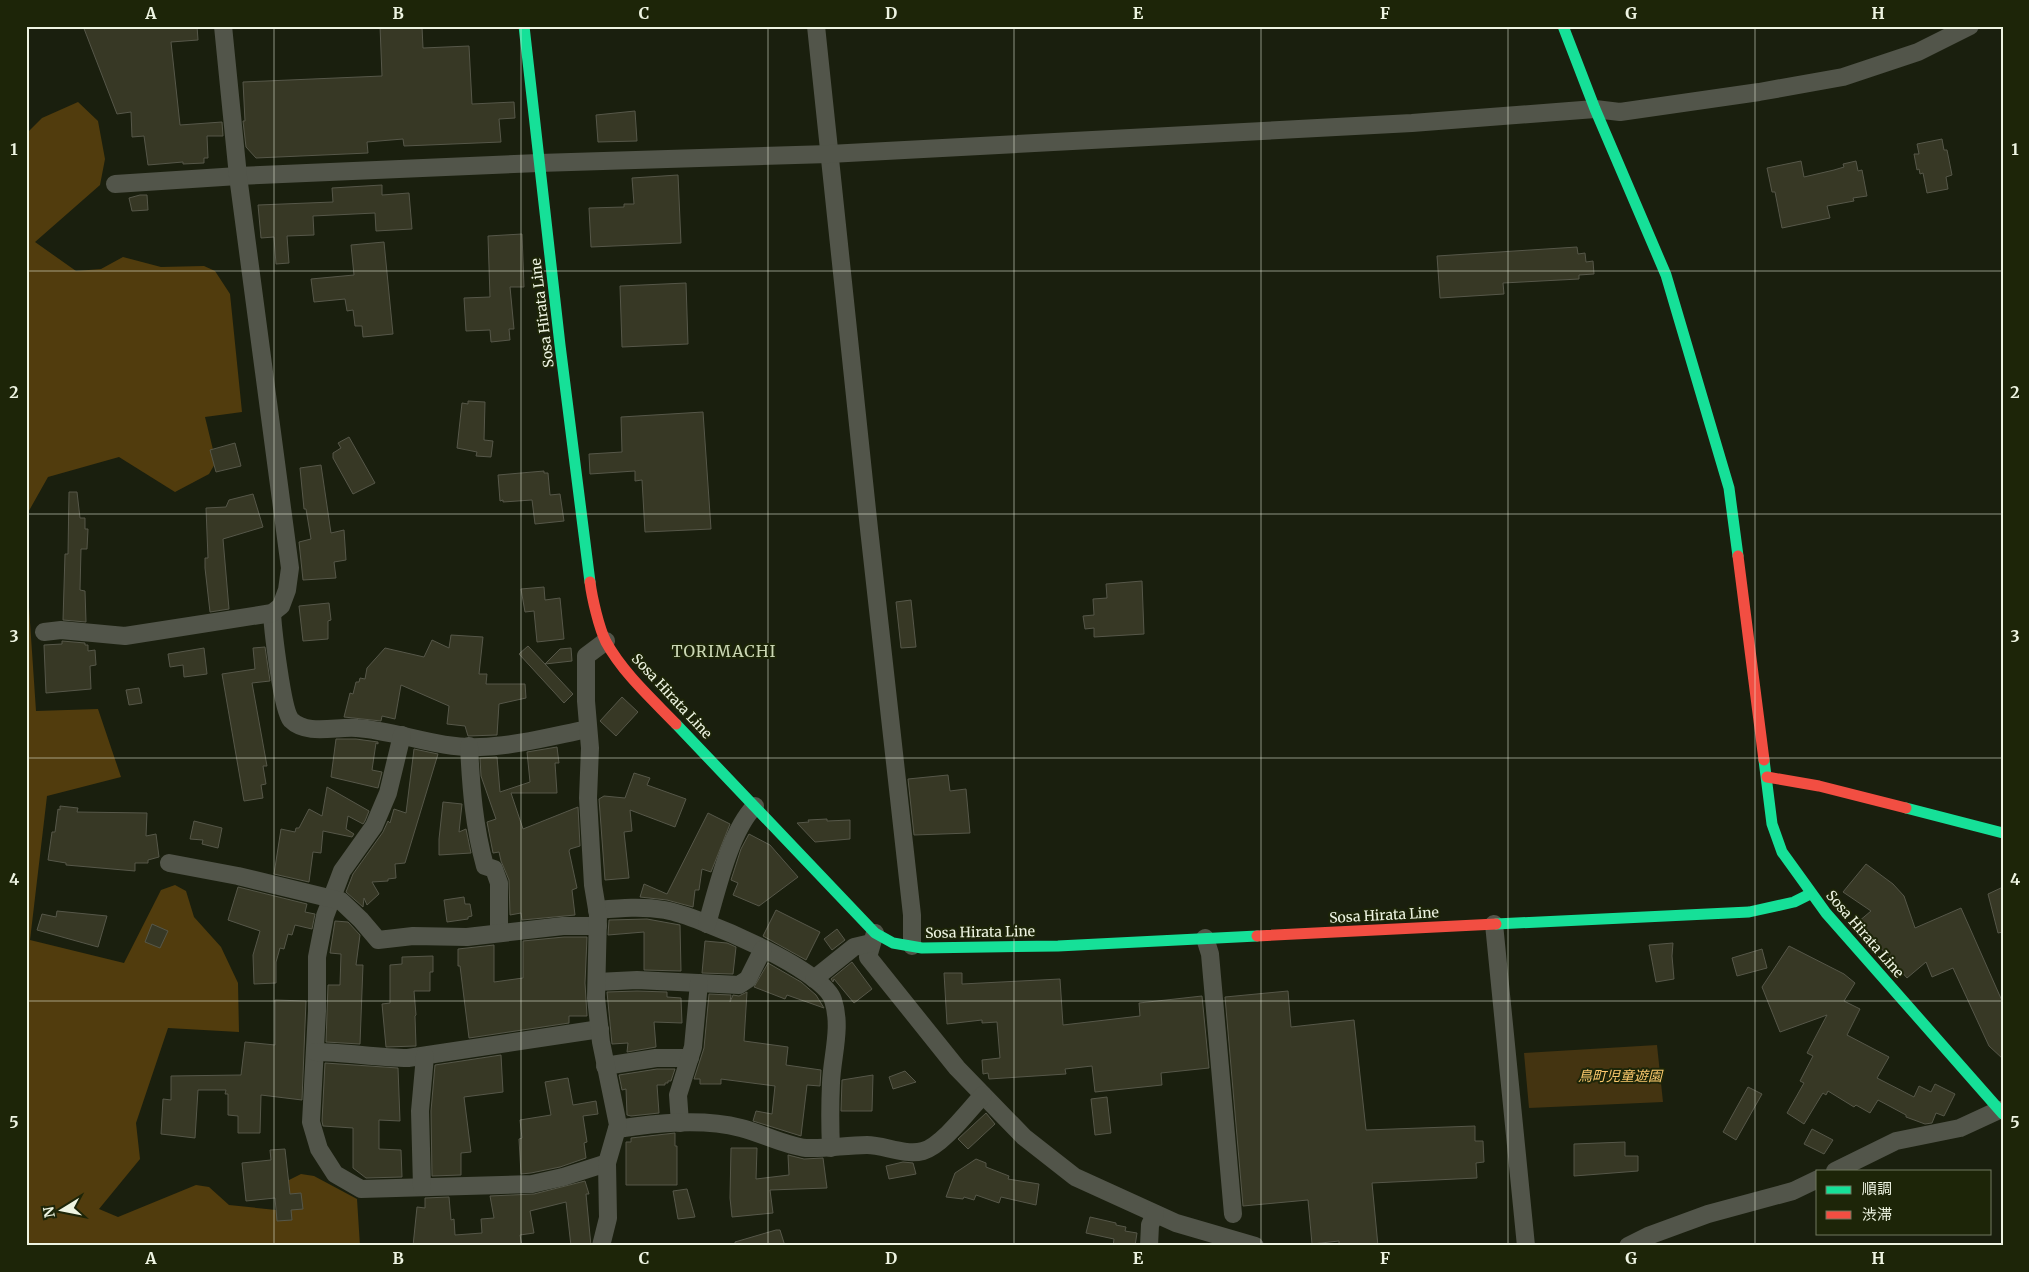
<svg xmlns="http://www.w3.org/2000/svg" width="2029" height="1272" font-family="Merriweather,'Noto Sans JP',serif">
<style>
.green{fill:#443411}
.forest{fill:#513c0d}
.building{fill:#373825;stroke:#565749}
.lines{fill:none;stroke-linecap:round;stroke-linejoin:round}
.street{stroke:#52554a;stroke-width:18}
.fast{stroke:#16e098;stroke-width:11}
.jam{stroke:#f24e42;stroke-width:11}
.grid{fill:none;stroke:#eef4e2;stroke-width:1;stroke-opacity:0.55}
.labels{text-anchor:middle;stroke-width:4;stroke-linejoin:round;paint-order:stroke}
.street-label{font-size:14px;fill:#eef4e2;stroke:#1d2508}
.park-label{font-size:14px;font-style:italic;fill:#fbc96e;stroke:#1d2508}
.quarter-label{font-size:16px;letter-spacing:1px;fill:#cbd7b4;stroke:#1d2508}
.neatline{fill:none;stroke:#eef4e2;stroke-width:2}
.grid-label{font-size:16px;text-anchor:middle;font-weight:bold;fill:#eef4e2}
</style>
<rect width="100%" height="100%" fill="#1a1f0e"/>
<polygon class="green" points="1657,1045 1663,1102 1529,1108 1524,1053"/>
<g class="forest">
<polygon points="78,102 98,121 105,159 100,185 35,242 76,271 101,269 123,257 161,267 204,266 215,271 230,294 242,412 205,417 216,462 209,474 175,492 119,457 48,477 26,516 26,134 42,118"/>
<polygon points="26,563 36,711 98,709 121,777 47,796 30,940 124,963 161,890 175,885 186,891 194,917 221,947 238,983 239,1032 168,1028 136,1123 140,1159 99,1209 118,1217 196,1185 209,1187 229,1205 276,1210 289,1180 301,1174 314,1176 357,1199 360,1246 26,1246"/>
</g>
<g class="building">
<polygon points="83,26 197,26 198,40 171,42 180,125 222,122 223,136 207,136 208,158 204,158 204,163 183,164 183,162 148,165 144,136 132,137 131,112 117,114"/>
<polygon points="380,26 422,27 423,48 469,46 472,104 514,102 515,118 499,119 501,142 404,146 403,139 367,142 368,153 256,158 246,147 243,121 245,121 243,82 382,76"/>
<polygon points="635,111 637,141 598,142 596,115"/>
<polygon points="1942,139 1944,150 1947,150 1952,175 1946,177 1948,189 1927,193 1923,173 1920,174 1919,169 1917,170 1914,154 1919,154 1917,144"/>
<polygon points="1801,161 1804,177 1834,170 1844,167 1843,164 1856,161 1858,171 1862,170 1867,196 1853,198 1854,201 1827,206 1830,218 1782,228 1775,192 1772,192 1767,168"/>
<polygon points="678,175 681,243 591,247 589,208 624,207 624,204 634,204 632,178"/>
<polygon points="382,185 382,195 409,193 412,229 376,231 375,213 313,216 314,235 287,236 289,263 276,264 274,237 261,238 258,205 333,202 332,188"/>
<polygon points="140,195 147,195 148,210 132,211 129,198"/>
<polygon points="522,234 524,287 510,287 514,329 509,329 510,340 491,342 490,330 466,331 464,298 490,297 488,236"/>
<polygon points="384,242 393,334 363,337 362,326 355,326 353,310 347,311 345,299 314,302 311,279 354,275 351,245"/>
<polygon points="1577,247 1578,254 1585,253 1586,262 1593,261 1594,274 1579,275 1579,279 1503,283 1504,294 1440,298 1437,256"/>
<polygon points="686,283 688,344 622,347 620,286"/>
<polygon points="468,401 485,402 484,440 493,441 491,457 476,456 477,452 457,448 462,403 468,404"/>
<polygon points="703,412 711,529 645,532 642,480 635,481 635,471 590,474 589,454 622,452 621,417"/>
<polygon points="349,437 375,483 353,494 333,458 333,453 341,448 338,443"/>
<polygon points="235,443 241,466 216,472 210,450"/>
<polygon points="321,465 331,533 344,530 346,560 334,562 336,578 303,580 299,542 311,539 306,509 304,509 300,468"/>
<polygon points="544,471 544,473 548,473 550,495 560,494 564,521 535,524 532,500 503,502 503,500 500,501 498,475"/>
<polygon points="69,492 77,492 80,518 85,518 85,529 88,529 87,549 81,549 80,590 85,591 86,622 63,620 65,554 68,554"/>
<polygon points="253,494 263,527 223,539 229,609 210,612 205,568 205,558 208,558 206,508 226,507 229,500"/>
<polygon points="1142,581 1144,634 1094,637 1094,628 1085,629 1083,616 1094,615 1093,599 1107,598 1106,584"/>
<polygon points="544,587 545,600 560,598 564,639 537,642 534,611 525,612 521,589"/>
<polygon points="911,600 916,647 901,648 896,602"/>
<polygon points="329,603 331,620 328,621 328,639 303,641 299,606"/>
<polygon points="451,635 483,637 479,674 487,674 486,684 525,684 526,698 499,704 497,735 468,736 465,726 447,724 449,706 401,685 395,719 382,716 381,721 344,717 350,693 353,694 356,682 359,682 360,678 365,679 367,668 385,648 424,657 432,640 449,648"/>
<polygon points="62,641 85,643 85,645 88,645 88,651 95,650 96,665 90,666 91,689 46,693 44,645 62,644"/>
<polygon points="528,646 545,664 560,649 571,648 572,661 545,664 573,694 564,703 519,654"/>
<polygon points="265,647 270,681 252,683 267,766 263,766 266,784 261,785 263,798 244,801 222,674 255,669 253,648"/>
<polygon points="204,648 207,674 184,677 183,665 170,667 168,654"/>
<polygon points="139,688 142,703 129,705 126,690"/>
<polygon points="622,697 638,712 616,736 600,721"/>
<polygon points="336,739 356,739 378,742 378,744 376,743 372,770 382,772 378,788 331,777"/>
<polygon points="557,747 559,763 555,763 557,793 511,793 523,829 578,807 580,846 570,849 569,851 577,888 572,890 575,915 522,920 521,913 510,915 509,880 501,861 499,852 493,853 487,822 496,819 481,776 480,758 497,757 500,792 530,782 527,752"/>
<polygon points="414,749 438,754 405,863 395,864 396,878 388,879 388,881 372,882 379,894 367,905 364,898 363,907 346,892 353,874 383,832 388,821 390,823 394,809 406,813"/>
<polygon points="634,773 650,778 647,785 686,799 675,827 630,810 632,831 624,832 629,878 605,880 599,799 604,796 625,798"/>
<polygon points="948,775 950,791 966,789 970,833 914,835 908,779"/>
<polygon points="327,787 369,811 365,821 363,824 348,816 346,829 354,834 352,837 323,831 321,853 313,852 309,882 274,874 281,829 295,832 296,828 299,828 309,809 322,816"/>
<polygon points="443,802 462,804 459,832 466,829 471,853 439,855 439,839"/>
<polygon points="60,806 78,808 77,812 147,813 146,836 156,834 159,857 148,860 148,863 135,863 135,871 66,865 66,863 48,860 52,832 55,832 58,809 60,810"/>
<polygon points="708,813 730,824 711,872 702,869 699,890 695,890 693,907 667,900 640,897 644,884 667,894"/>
<polygon points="827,819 827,821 850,820 850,839 815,842 797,823 809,822 808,820"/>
<polygon points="194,821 222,828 218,848 202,844 203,840 190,839"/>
<polygon points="749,834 770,845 798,877 759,906 733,895 738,883 731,880 741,849"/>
<polygon points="1866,864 1893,884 1904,896 1915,928 1961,908 2003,1003 2003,1059 1989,1046 1953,968 1932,977 1926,962 1907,978 1858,922 1871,911 1843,892"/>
<polygon points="238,887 307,904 305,912 315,914 312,929 295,925 292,935 288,934 284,949 280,948 276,962 276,983 254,984 253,955 260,931 228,920"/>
<polygon points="2003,887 2003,932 1998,933 1988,894"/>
<polygon points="464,897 465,904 470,904 472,916 468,917 468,919 447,922 444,900"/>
<polygon points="776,910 820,932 806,960 763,936"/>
<polygon points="57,911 107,916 98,947 37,930 42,914 56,917"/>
<polygon points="647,919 680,925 681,971 644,970 644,932 608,935 609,920"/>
<polygon points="335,921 348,922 360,935 356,965 363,965 360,1044 326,1042 328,985 340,985 341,954 330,953"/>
<polygon points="152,924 168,931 160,948 145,942"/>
<polygon points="837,929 845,940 832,950 824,939"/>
<polygon points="564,937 587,937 585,983 587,1016 569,1016 569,1023 469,1038 460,966 458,966 458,949 494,945 494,982 523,978 523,941"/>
<polygon points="705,941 727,943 736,947 733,974 702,973"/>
<polygon points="1673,943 1672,956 1674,979 1656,982 1649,945"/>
<polygon points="1789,946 1844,974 1855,983 1844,1001 1860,1009 1847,1035 1889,1057 1877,1078 1914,1097 1919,1086 1931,1092 1935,1084 1955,1094 1944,1116 1936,1113 1932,1123 1925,1124 1906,1117 1906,1115 1878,1100 1870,1113 1856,1105 1854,1107 1828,1091 1826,1095 1823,1093 1821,1096 1804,1124 1787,1113 1804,1083 1800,1081 1813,1056 1807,1053 1827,1015 1780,1032 1762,987"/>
<polygon points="1762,949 1767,968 1737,976 1732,958"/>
<polygon points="433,956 433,972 430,972 430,991 414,991 416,1015 415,1016 416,1046 386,1047 382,1004 390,1003 390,965 402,964 402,957"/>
<polygon points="852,962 872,989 854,1003 834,979 833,982 831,979"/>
<polygon points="768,963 801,982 816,995 824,1008 787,995 785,999 754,987"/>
<polygon points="944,973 962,973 962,984 1060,979 1063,1025 1140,1016 1139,1003 1202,996 1209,1068 1161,1073 1162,1085 1095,1092 1092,1066 1065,1069 1066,1074 989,1079 988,1073 983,1074 982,1060 1000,1058 997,1022 982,1023 982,1020 947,1024"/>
<polygon points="637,991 667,992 667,997 681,998 682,1023 654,1022 656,1047 627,1052 628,1043 612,1044 607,992"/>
<polygon points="1288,991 1291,1027 1354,1020 1366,1130 1475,1126 1475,1141 1483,1141 1484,1162 1476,1163 1477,1178 1372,1183 1378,1246 1339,1246 1339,1241 1312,1244 1308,1200 1243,1206 1225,997"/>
<polygon points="747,992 744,1041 788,1047 786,1065 821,1070 820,1086 807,1085 801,1136 753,1121 756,1111 772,1114 775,1086 721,1079 721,1084 700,1084 700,1079 694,1079 704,1048 709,994 731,995 730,1002 733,995 739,996"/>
<polygon points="275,1000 306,1001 302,1100 261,1095 260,1133 238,1133 238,1116 228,1115 228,1094 225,1094 226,1090 198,1090 195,1138 161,1134 163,1099 171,1100 171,1076 241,1075 245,1042 275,1045"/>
<polygon points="501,1055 503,1092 464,1097 471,1152 461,1153 461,1175 432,1176 431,1111 435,1065"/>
<polygon points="325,1063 398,1068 400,1121 379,1120 379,1149 401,1150 402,1177 366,1178 353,1168 353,1128 323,1126 322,1121"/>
<polygon points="657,1069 675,1069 671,1081 668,1081 668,1083 665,1083 665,1085 657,1085 659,1113 631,1116 627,1115 626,1089 622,1090 619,1075"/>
<polygon points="905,1071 916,1082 893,1089 889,1077"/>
<polygon points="873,1075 872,1111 841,1111 842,1080"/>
<polygon points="568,1078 573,1105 596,1101 598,1114 583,1116 587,1142 584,1143 586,1158 560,1167 531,1173 521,1174 519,1139 522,1138 520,1120 551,1115 545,1082"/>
<polygon points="1748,1087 1762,1094 1736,1140 1723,1132"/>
<polygon points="1107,1097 1111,1133 1095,1135 1091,1099"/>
<polygon points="986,1113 995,1124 968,1149 958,1139"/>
<polygon points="1812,1129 1833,1140 1824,1154 1804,1144"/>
<polygon points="675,1133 675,1146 677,1146 677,1185 626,1185 626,1142 631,1142 631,1138"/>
<polygon points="1625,1142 1625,1156 1638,1156 1638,1171 1574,1176 1574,1144"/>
<polygon points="731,1148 757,1148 756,1179 789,1175 788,1155 804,1159 823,1158 827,1188 770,1190 773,1213 732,1217 730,1198"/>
<polygon points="285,1149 290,1194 301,1193 303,1209 291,1210 292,1220 277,1221 275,1198 246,1201 242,1163 271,1160 270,1150"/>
<polygon points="976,1159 986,1163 986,1167 1009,1176 1008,1179 1039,1184 1036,1205 1001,1197 999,1203 976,1195 974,1200 964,1197 963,1199 946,1197 955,1173"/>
<polygon points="903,1162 913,1163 916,1174 889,1179 886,1166"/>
<polygon points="585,1181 589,1194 586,1194 591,1246 571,1246 566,1202 530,1211 534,1233 520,1235 522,1246 413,1246 417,1207 425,1208 425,1198 449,1197 451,1220 454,1219 455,1235 482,1233 481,1219 494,1218 490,1196 534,1194"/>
<polygon points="687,1189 695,1217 678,1219 673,1191"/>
<polygon points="1090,1217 1116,1223 1116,1225 1126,1227 1125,1231 1137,1233 1135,1246 1113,1246 1114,1239 1086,1233"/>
<polygon points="776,1230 780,1230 785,1246 735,1246 735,1242"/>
</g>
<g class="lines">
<g class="street">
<polyline points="816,26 869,529 912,915 912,946"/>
<polyline points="115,184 238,176 539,163 829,154 1412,123 1595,109 1620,112 1759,92 1843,77 1918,52 1970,26"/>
<path d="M272,613C273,630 282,710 291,720C307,736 337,726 357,728C398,731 438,749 480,747C516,746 553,736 588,729"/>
<polyline points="44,632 61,630 125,636 272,613 281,606 287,590 290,568 238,176 223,26"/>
<polyline points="402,735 388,793 374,826 342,871 325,916 317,957 317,1011 311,1122 319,1149 335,1174 361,1189 532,1184 563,1177 607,1163"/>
<path d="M469,746C471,787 474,827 485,866L494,869L499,883V933"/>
<polyline points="169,863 238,876 341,901 361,920 378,940 413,936 467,937 563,926 598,926"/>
<path d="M597,910C620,908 642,906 665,910C698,916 823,969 833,1000C842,1027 832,1056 831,1083C830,1105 830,1126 831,1148"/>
<path d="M707,924C717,890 730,831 755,806"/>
<polyline points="1494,924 1526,1246"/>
<polyline points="875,933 868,957 957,1068 1024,1137 1075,1177 1176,1223 1255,1246"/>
<polyline points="1205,938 1210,954 1233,1214"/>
<polyline points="814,979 854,947 871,943"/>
<polyline points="597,982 637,980 739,985 748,979 763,949"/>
<path d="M315,1052C346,1052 377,1058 408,1058L600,1029"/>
<polyline points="605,1066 656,1058 690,1058"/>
<polyline points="680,1123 678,1095 693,1047 699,983"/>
<path d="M617,1129C656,1123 702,1118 741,1128C761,1133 786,1146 806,1148C826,1149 846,1145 867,1145C884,1145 905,1156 923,1151C942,1146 969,1110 983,1095"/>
<polyline points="1835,1171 1896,1141 1960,1128 1999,1110"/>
<polyline points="422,1187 420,1111 425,1056"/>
<polyline points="601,1246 608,1218 607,1163 618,1125 601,1042 596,998 598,915 593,885 588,798 590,748 586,701 586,656 606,641"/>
<polyline points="1149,1246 1150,1225 1155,1214"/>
<polyline points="1628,1246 1648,1236 1708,1214 1793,1191 1818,1179"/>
</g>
<g class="fast">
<polyline points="524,26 560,345 590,582"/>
<polyline points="1563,26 1595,109 1666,275 1729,488 1738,556"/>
<polyline points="676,724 875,933 893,943 922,948 1058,946 1257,936"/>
<polyline points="1764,760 1772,824 1782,852 1826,913 2003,1114"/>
<polyline points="1906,808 2003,833"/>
<polyline points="1496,924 1749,912 1794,902 1810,894"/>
</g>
<g class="jam">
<polyline points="1738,556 1764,760"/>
<path d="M590,582C592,598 599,628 606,642C623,673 652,699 676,724"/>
<polyline points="1767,777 1819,786 1906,808"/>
<polyline points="1257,936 1496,924"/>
</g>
</g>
<path class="grid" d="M274,26V1246M521,26V1246M768,26V1246M1014,26V1246M1261,26V1246M1508,26V1246M1755,26V1246M26,271H2003M26,514H2003M26,758H2003M26,1001H2003"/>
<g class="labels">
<g class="street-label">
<text transform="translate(542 313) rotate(-97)" y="5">Sosa Hirata Line</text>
<text transform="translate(672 696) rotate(47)" y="5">Sosa Hirata Line</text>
<text transform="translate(1384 915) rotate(-3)" y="5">Sosa Hirata Line</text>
<text transform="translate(980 932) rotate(-1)" y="5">Sosa Hirata Line</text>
<text transform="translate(1865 934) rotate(49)" y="5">Sosa Hirata Line</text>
</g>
<g class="park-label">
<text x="1620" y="1081">鳥町児童遊園</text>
</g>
<g class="quarter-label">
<text x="724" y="657">TORIMACHI</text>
</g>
</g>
<rect width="2029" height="1272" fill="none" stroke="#1d2508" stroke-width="55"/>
<rect x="1816" y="1170" width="175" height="65" fill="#1d2508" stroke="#71785f"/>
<rect x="1826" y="1186" width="25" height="8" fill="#16e098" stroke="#71785f"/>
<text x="1862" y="1194" font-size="15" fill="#eef4e2">順調</text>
<rect x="1826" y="1211" width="25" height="8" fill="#f24e42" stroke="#71785f"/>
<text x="1862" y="1220" font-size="15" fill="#eef4e2">渋滞</text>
<g transform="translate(62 1210) rotate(260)" stroke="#1d2508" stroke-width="4" paint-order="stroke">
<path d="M0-4L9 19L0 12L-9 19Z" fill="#eef4e2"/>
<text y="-8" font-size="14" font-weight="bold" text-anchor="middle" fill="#eef4e2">N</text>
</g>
<rect x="28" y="28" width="1974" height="1216" class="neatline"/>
<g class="grid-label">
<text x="151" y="19">A</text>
<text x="398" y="19">B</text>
<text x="644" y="19">C</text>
<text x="891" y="19">D</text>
<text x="1138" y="19">E</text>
<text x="1385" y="19">F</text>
<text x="1631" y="19">G</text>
<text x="1878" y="19">H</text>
<text x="14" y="155">1</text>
<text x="2015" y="155">1</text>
<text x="14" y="398">2</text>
<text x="2015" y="398">2</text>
<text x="14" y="642">3</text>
<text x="2015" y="642">3</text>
<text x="14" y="885">4</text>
<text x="2015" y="885">4</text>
<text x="14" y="1128">5</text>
<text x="2015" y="1128">5</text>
<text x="151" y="1264">A</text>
<text x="398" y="1264">B</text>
<text x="644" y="1264">C</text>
<text x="891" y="1264">D</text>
<text x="1138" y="1264">E</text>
<text x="1385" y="1264">F</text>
<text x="1631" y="1264">G</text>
<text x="1878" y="1264">H</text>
</g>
</svg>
